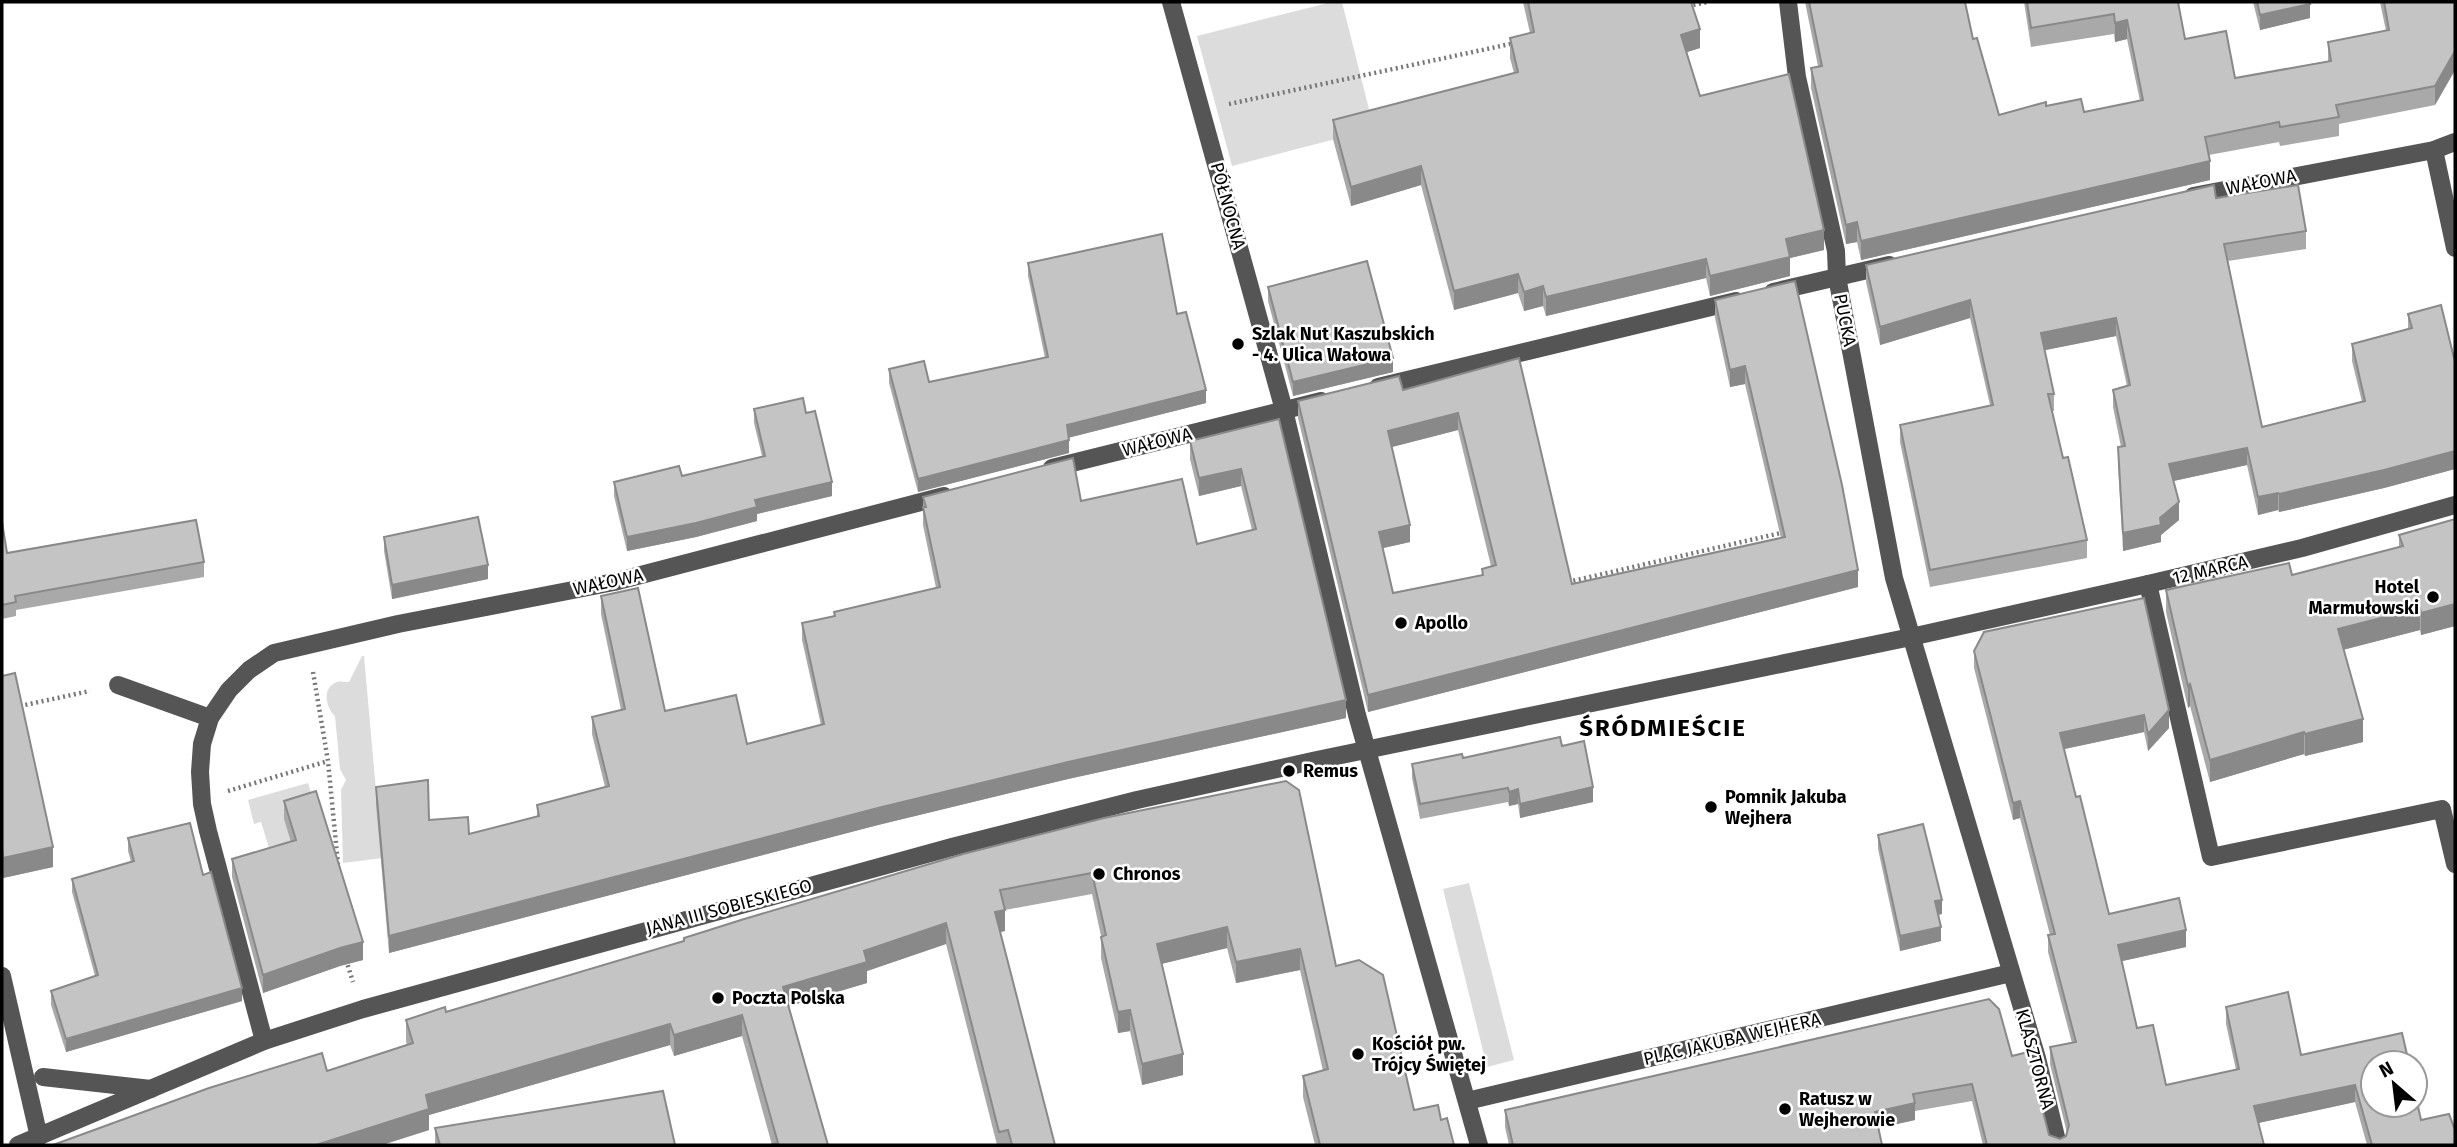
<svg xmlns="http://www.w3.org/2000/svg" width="2457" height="1147" font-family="'Fira Sans',sans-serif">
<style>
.green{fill:#dcdcdc}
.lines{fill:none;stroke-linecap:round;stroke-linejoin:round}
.path{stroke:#777;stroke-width:4.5;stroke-dasharray:2 3.5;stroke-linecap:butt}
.minor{stroke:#555;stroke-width:18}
.wall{fill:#a9a9a9;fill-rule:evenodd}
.shaded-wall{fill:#898989}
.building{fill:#c4c4c4;stroke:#898989;stroke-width:2;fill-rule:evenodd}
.poi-dot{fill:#000;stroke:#fff;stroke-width:2.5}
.labels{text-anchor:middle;stroke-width:5;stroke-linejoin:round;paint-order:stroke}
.street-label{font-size:18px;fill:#000;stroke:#fff}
.poi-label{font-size:18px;font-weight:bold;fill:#000;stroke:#fff;text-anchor:start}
.district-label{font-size:24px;font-weight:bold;letter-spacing:2px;fill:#000;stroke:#fff}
</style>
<rect width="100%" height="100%" fill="#fff"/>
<g class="green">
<polygon points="1332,2 1342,2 1374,129 1232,166 1197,36"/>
<path d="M362,656H364L382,858L343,863L341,790L346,780L340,769L335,716C326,708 321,688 337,682C340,681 345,682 349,682Z"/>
<polygon points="308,783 313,799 296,858 242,874 237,858 269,848 261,822 254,824 248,800"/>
<polygon points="1469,883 1514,1060 1487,1067 1443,889"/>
</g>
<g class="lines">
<g class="path">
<polyline points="1688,6 1708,2"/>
<polyline points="1229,104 1515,43"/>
<polyline points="1568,582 1785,532"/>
<polyline points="313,672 328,761 338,864"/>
<polyline points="20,706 90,691"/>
<polyline points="228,791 328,761"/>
<polyline points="346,960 353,982"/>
</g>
<g class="minor">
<polyline points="1171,2 1284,410 1357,715 1479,1145"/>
<polyline points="1788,2 1797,77 1836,251 1837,277 1894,578 2037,1058 2058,1145"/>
<polyline points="2434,150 2455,248"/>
<polyline points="2193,196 2434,150 2455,142"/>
<polyline points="1773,292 1889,265"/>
<polyline points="1378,387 1736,301"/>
<polyline points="1052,468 1321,401"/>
<polyline points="2148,584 2211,857 2442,809 2455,864"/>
<polyline points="118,685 210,718"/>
<polyline points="2,976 39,1137"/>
<polyline points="264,1041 208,831 202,804 200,772 202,744 210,718 229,690 249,670 274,653 398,624 614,582 944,496"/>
<polyline points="43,1077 151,1089"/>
<polyline points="1467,1101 2011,973"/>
<polyline points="18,1145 264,1041 363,1009 952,847 1137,800 1317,760 1911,637 2148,584 2302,548 2455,505"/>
</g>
</g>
<g class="wall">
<polygon points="1523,2 1691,2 1700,48 1687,52 1700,96 1824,250 1790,258 1790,276 1710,296 1706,278 1546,316 1543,306 1524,311 1518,293 1454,310 1421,185 1351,206 1333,139 1333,120 1514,73 1510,58 1510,38 1530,33"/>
<polygon points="1805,2 1965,2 1973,39 1999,115 2046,106 2084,112 2140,101 2127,39 2115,42 2114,34 2031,47 2024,2 2178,2 2185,39 2235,78 2328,61 2328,42 2386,31 2380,2 2455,2 2455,70 2435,105 2339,124 2339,136 2280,146 2279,142 2209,155 2210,180 1861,260 1857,242 1846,244 1811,88 1811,68 1818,66"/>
<polygon points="2253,2 2309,2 2310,18 2260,30"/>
<polygon points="2216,198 2306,231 2306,249 2228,261 2262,427 2362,402 2352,361 2352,344 2408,329 2408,314 2455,362 2455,469 2384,488 2279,512 2278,510 2258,515 2247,465 2173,481 2179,520 2161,535 2161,542 2123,551 2118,465 2118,447 2121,447 2113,407 2113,390 2127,386 2116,336 2044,350 2054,394 2054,411 2052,411 2063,458 2087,540 2087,558 1930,587 1900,442 1900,425 1990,405 1970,318 1880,345 1866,282 1866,265"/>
<polygon points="1028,263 1177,314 1206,403 1068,438 1069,453 918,492 889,383 889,369 929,382 1045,358 1028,276"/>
<polygon points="1268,287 1393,372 1293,396 1268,301"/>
<path d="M1715,300L1858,587L1368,712L1298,418V401L1403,390L1519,358L1572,584L1781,538L1745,384L1730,387L1715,318ZM1458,430L1491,566L1482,569V575L1393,593L1383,548L1410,542L1392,447Z"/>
<polygon points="754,409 806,413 832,496 757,514 757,521 696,537 627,551 614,496 614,482 682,476 762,456 754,423"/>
<polygon points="1279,419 1346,718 1068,779 878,825 389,953 376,804 376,787 429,820 469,834 537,816 537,805 605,787 592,734 592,717 621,710 601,614 601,596 665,711 747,744 821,725 802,640 802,623 834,617 834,612 936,588 923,525 923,497 1081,501 1197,544 1252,530 1241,486 1199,496 1190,459 1190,441"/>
<polygon points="2455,519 2455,626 2421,635 2420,630 2343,650 2363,742 2305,756 2304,754 2210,782 2190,706 2188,708 2166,612 2166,590 2292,575 2399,547 2399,535"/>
<polygon points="2,522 7,553 204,562 204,577 16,610 16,616 2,619"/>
<polygon points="384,537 488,579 392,599 384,551"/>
<polygon points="1984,632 2169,728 2148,751 2144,732 2064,749 2076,797 2109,914 2186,947 2122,961 2137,1028 2166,1085 2236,1070 2226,1024 2226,1007 2301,1055 2421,1120 2455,1145 2367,1145 2355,1102 2258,1123 2264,1145 1983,1145 1972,1101 1915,1111 1915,1120 1878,1128 1882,1145 1509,1145 1505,1127 1505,1110 2012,1056 2049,1135 2060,1139 2066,1136 2067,1133 2050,1064 2050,1047 2072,1043 2048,952 2048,935 2050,935 2020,818 2013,820 1974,668 1974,651"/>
<polygon points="2,676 53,867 3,878 2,870"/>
<polygon points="1562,746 1593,802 1520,818 1518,804 1509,806 1508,802 1420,819 1412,778 1412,764"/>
<polygon points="284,801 363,960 340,966 263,993 232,877 232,859 291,842 284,819"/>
<polygon points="1104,818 1336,966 1414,1110 1441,1120 1454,1145 1315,1145 1303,1097 1303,1076 1323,1071 1300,970 1236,983 1227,948 1161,964 1183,1075 1142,1085 1130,1031 1118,1033 1101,958 1101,936 1092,894 1005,910 1005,931 1000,932 1055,1145 997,1145 946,944 867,971 867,983 789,1006 828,1145 772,1145 742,1036 674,1056 670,1045 429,1115 429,1130 382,1145 53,1145 327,1071 407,1045 406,1041 406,1020 446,1012"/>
<polygon points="1878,835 1942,914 1938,915 1941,941 1900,951 1878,849"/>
<polygon points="128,838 203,875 242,1001 66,1052 51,1005 51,991 95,976 72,892 72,879 131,862 128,851"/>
<polygon points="435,1128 675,1145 435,1145"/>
</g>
<g class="shaded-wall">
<polygon points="2310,4 2310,18 2260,30 2260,15"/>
<polygon points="2127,20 2127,39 2115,42 2115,23"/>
<polygon points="1700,29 1700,48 1681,54 1681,35"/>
<polygon points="2455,51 2455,70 2435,105 2435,86"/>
<polygon points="2210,161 2210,180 1861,260 1861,241"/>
<polygon points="1421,166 1421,185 1351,206 1351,187"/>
<polygon points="1857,222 1857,242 1846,244 1846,225"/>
<polygon points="1824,230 1824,250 1790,258 1790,276 1710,296 1710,276 1786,239"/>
<polygon points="1706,259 1706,278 1546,316 1546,297"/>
<polygon points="1518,274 1518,293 1454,310 1454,291"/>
<polygon points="1543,286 1543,306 1524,311 1524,292"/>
<polygon points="1970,300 1970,318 1880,345 1880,327"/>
<polygon points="2116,318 2116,336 2041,351 2041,333"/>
<polygon points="1393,358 1393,372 1293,396 1293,382"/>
<polygon points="1745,366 1745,384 1730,387 1730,370"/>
<polygon points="1206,390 1206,403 1067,438 1067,425"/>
<polygon points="1458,413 1458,430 1388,448 1388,431"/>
<polygon points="1069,440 1069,453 918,492 918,479"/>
<polygon points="2247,448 2247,465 2169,482 2169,464"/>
<polygon points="2455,451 2455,469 2384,488 2279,512 2279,494"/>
<polygon points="1241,469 1241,486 1199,496 1199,478"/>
<polygon points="832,482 832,496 757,514 757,521 696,537 627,551 627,537 755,500"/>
<polygon points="2278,493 2278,510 2258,515 2258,497"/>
<polygon points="2179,502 2179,520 2161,535 2161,542 2123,551 2123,533 2160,518"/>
<polygon points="1410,525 1410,542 1379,549 1379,532"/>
<polygon points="488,565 488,579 392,599 392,585"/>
<polygon points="1858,570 1858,587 1368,712 1368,695"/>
<polygon points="2455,604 2455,626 2421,635 2421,613"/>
<polygon points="2420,608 2420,630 2338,651 2338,629"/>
<polygon points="2190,684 2190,706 2188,708 2188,686"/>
<polygon points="1346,700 1346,718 1068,779 878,825 389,953 389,936 878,808 1068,762"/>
<polygon points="2169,710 2169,728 2148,751 2148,734"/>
<polygon points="2144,715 2144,732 2060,750 2060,733"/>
<polygon points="2363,719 2363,742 2305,756 2305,734"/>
<polygon points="2304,732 2304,754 2210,782 2210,760"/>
<polygon points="1593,787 1593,802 1520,818 1520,804"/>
<polygon points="1518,789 1518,804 1509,806 1509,792"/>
<polygon points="2020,801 2020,818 2013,820 2013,803"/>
<polygon points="53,847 53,867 3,878 3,858"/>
<polygon points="1942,900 1942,914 1935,915 1935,901"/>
<polygon points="1005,910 1005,931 995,933 995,912"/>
<polygon points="946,923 946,944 867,971 867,983 783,1008 783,987 864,951"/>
<polygon points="1227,927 1227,948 1157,965 1157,944"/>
<polygon points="1941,927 1941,941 1900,951 1900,936"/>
<polygon points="2186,930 2186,947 2118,962 2118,945"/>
<polygon points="363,942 363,960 340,966 263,993 263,975 340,948"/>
<polygon points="1300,949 1300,970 1236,983 1236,962"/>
<polygon points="242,988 242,1001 66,1052 66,1039"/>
<polygon points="1130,1010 1130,1031 1118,1033 1118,1012"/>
<polygon points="742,1015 742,1036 674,1056 674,1035"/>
<polygon points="670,1024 670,1045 429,1115 429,1130 382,1145 316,1145 426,1095"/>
<polygon points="1183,1054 1183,1075 1142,1085 1142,1064"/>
<polygon points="2355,1085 2355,1102 2254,1124 2254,1106"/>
<polygon points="1915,1103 1915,1120 1875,1129 1875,1112"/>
</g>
<g class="building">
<polygon points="1528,2 1691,2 1700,29 1681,35 1700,96 1789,74 1824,230 1786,239 1790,257 1710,276 1706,259 1546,297 1543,286 1524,292 1518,274 1454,291 1421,166 1351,187 1333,120 1518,72 1510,38 1534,32"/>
<polygon points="1809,2 1965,2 1973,39 1977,38 1999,115 2046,102 2046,106 2081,99 2084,112 2143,100 2127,20 2115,23 2114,14 2031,28 2027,2 2178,2 2185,39 2226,31 2235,78 2331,61 2328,42 2389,30 2384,2 2455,2 2455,51 2435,86 2336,105 2339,117 2280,127 2279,122 2205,137 2210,161 1861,241 1857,222 1846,225 1811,68 1822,66"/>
<polygon points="2257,2 2309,2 2310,4 2260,15"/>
<polygon points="2214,185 2216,198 2298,185 2306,231 2224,244 2262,427 2365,401 2352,344 2412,328 2408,314 2441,305 2455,362 2455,451 2384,470 2279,494 2278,493 2258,497 2247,448 2169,464 2179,502 2160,518 2161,525 2123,533 2118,447 2125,446 2113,390 2130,385 2116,318 2041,333 2054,394 2048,394 2063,458 2068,457 2087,540 1930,570 1900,425 1993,405 1970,300 1880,327 1866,265"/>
<polygon points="1162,234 1177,314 1186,312 1206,390 1067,425 1069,440 918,479 889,369 924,361 929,382 1048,357 1028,263"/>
<polygon points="1367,261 1393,358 1293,382 1268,287"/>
<path d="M1795,281L1842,485L1858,570L1368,695L1298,401L1399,376L1403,390L1519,358L1572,584L1785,537L1745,366L1730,370L1715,300ZM1458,413L1496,565L1482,569L1483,575L1393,593L1379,532L1410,525L1388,431Z"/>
<polygon points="803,398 806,413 815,411 832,482 755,500 757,507 696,523 627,537 614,482 679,466 682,476 765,456 754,409"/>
<polygon points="1279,419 1346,700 1068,762 878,808 389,936 376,787 428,780 429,820 468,817 469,834 539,816 537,805 609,786 592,717 625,709 601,596 638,588 665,711 736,695 747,744 824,724 802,623 835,616 834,612 940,587 923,507 926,507 923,497 1073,458 1081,501 1182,479 1197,544 1256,529 1241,469 1199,478 1190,441"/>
<polygon points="478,517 488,565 392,585 384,537"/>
<polygon points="2455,519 2455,604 2421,613 2420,608 2338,629 2363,719 2305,734 2304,732 2210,760 2190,684 2188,686 2166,590 2289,563 2292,575 2403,546 2399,535"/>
<polygon points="196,520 204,562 15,596 16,602 2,605 2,522 7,553"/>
<polygon points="2144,598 2169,710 2148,734 2144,715 2060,733 2076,797 2080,796 2109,914 2179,898 2186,930 2118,945 2137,1028 2153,1025 2166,1085 2239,1069 2226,1007 2288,992 2301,1055 2402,1033 2409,1063 2373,1063 2373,1105 2415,1105 2415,1093 2421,1120 2449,1114 2455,1130 2455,1145 2372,1145 2355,1085 2254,1106 2264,1145 1987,1145 1972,1084 1913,1094 1915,1103 1875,1112 1882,1145 1513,1145 1505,1110 1989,999 1999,1009 2012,1056 2028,1052 2049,1135 2060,1139 2066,1136 2069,1125 2050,1047 2076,1042 2048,935 2055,934 2020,801 2013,803 1974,651 1984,632"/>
<polygon points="15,673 53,847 3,858 2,850 2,676"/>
<polygon points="1560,737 1562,746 1584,741 1593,787 1520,804 1518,789 1509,792 1508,788 1420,804 1412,764 1462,754 1463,758"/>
<polygon points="1286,781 1299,790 1336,966 1359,960 1383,975 1414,1110 1438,1105 1441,1120 1447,1118 1454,1145 1320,1145 1303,1076 1328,1069 1300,949 1236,962 1227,927 1157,944 1183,1054 1142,1064 1130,1010 1118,1012 1101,937 1106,935 1092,873 1000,890 1005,910 995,912 1055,1145 1012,1145 1008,1130 999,1132 946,923 864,951 867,962 783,987 828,1145 770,1145 778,1143 742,1015 674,1035 670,1024 426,1095 429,1109 316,1145 53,1145 209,1088 322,1053 327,1071 413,1043 406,1020 445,1007 446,1012 684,941 684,938 741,920 963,854 1104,818"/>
<polygon points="316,791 363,942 340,948 263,975 232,859 296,840 284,801"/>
<polygon points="190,823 203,875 211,872 242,988 66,1039 51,991 98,975 72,879 134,861 128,838"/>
<polygon points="1923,824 1942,900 1935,901 1941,927 1900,936 1878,835"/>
<polygon points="663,1091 675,1145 440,1145 435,1128"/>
</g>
<g class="poi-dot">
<circle cx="1238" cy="344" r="7"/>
<circle cx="2433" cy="597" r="7"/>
<circle cx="1401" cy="623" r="7"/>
<circle cx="1289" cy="771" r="7"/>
<circle cx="1711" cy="807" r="7"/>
<circle cx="1099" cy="874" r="7"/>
<circle cx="718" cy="998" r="7"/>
<circle cx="1358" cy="1054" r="7"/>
<circle cx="1785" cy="1109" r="7"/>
</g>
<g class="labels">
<g class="street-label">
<text transform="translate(2261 182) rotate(-11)" y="6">WAŁOWA</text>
<text transform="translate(1228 206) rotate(75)" y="6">PÓŁNOCNA</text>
<text transform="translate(1845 320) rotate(79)" y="6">PUCKA</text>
<text transform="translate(1157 442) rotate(-14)" y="6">WAŁOWA</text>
<text transform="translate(2210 570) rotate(-13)" y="6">12 MARCA</text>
<text transform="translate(608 582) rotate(-12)" y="6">WAŁOWA</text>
<text transform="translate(729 907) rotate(-15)" y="6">JANA III SOBIESKIEGO</text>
<text transform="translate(1732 1039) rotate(-13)" y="6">PLAC JAKUBA WEJHERA</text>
<text transform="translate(2035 1059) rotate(75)" y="6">KLASZTORNA</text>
</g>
<g class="poi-label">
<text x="1252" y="340">Szlak Nut Kaszubskich<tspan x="1252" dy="21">- 4. Ulica Wałowa</tspan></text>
<text x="2419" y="593" text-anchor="end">Hotel<tspan x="2419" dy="21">Marmułowski</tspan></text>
<text x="1415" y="629">Apollo</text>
<text x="1303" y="777">Remus</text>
<text x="1725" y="803">Pomnik Jakuba<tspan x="1725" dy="21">Wejhera</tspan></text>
<text x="1113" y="880">Chronos</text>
<text x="732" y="1004">Poczta Polska</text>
<text x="1372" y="1050">Kościół pw.<tspan x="1372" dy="21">Trójcy Świętej</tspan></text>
<text x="1799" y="1105">Ratusz w<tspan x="1799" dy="21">Wejherowie</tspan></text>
</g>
<g class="district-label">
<text x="1663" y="736">ŚRÓDMIEŚCIE</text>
</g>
</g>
<rect width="2457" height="1147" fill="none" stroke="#000000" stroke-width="7"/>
<g transform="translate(2394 1084) rotate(332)"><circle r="33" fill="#ffffff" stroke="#999999" stroke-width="2"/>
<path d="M0-5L12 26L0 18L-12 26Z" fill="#000000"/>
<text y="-10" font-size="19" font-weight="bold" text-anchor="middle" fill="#000000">N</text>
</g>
</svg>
